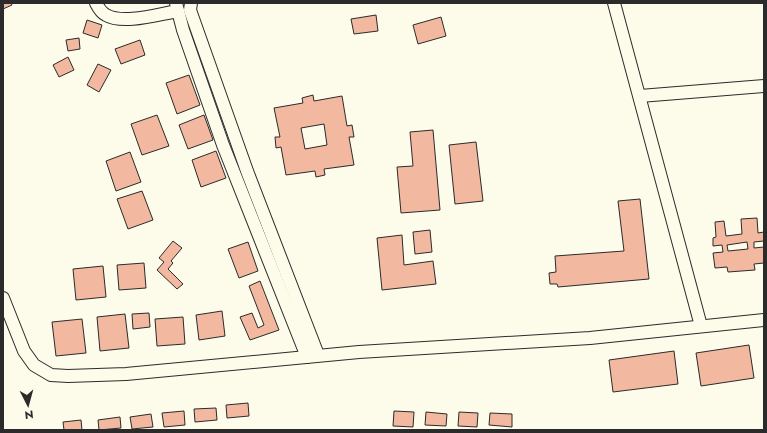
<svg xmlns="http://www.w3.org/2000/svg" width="767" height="433" font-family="Jost,sans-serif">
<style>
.building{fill:#f2b8a0;stroke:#2b2b2b;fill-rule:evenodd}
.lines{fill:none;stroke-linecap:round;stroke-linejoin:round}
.minor-casing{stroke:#2b2b2b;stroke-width:14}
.minor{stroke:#fdfbea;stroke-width:12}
</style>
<rect width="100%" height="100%" fill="#fdfbea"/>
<g class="building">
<polygon points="3,3 11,3 12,5 3,9"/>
<polygon points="376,15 378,31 354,34 351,19"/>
<polygon points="441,17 446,36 418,44 413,25"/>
<polygon points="87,20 102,25 98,38 83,33"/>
<polygon points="79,38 80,49 68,51 66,40"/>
<polygon points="140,40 145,55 121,64 115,49"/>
<polygon points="68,57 74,70 59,77 53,65"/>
<polygon points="98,64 111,70 99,92 87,85"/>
<polygon points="189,75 200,105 177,114 166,83"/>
<path d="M313,95L314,101L342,96L347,126L352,125L354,137H349L354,165L324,169L325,175L316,177L315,171L286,175L281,147L276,148L275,137H280L274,108L303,103L302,98ZM324,124L327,145L305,149L301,128Z"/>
<polygon points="157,115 169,146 142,155 131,124"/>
<polygon points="204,115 213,140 188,149 179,125"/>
<polygon points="433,130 440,210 401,213 397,167 413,166 410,132"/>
<polygon points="476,142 483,201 455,204 449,145"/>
<polygon points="216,151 226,178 201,187 192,160"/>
<polygon points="130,152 141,182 116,191 106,161"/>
<polygon points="142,191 153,220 128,229 117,199"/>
<polygon points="640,199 649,279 558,287 557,284 550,284 549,273 556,272 555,256 624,251 618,201"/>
<path d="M757,218L758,233L764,232V241L754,242V248L764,247V263L754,264L755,270L728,272L727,267L715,268L713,253L723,252L722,245L713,246V238L716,237L715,222L724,221L726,236L742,234L741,219ZM747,242L748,249L728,251L727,245Z"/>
<polygon points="430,230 432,252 415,254 413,232"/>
<polygon points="402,235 404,265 433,261 436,284 382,290 377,238"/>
<polygon points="173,241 182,248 171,261 173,263 168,269 183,284 177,289 157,270 164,262 159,258"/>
<polygon points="248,242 258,271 239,278 228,249"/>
<polygon points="144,263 146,288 119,290 117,265"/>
<polygon points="103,266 106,297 76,300 73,269"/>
<polygon points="260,281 279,330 250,340 240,317 252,313 258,328 264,325 249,286"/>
<polygon points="222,311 225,336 199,340 196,315"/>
<polygon points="149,313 150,327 133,329 132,314"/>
<polygon points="125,314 129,348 100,351 97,317"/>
<polygon points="183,317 185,344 157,346 155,319"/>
<polygon points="82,319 86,353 56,356 52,322"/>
<polygon points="749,345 754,378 701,386 696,353"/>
<polygon points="674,351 678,384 613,392 609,360"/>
<polygon points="248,403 249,416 227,418 226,405"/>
<polygon points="216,408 217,420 195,422 194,409"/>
<polygon points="184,411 185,425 164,427 162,413"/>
<polygon points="394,411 414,412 413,427 393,426"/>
<polygon points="426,412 447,414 446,426 425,425"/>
<polygon points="459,412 478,413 477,427 458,426"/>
<polygon points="490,413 512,414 512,427 489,425"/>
<polygon points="151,414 153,427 132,429 130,417"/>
<polygon points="120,417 121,428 99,430 98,420"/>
<polygon points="81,420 82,430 64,430 63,422"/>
</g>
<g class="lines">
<defs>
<g id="minor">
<path d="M96,3C98,7 102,13 106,15C123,25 159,14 178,11"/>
<polyline points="176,3 183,30 223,145 307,357"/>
<polyline points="191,3 190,10 247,171 318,355"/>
<polyline points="614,3 701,326"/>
<polyline points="640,96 764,86"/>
<polyline points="3,298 24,351 34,365 51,375 68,376 126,374 359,352 590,338 764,320"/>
</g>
</defs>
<use href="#minor" class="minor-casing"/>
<use href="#minor" class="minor"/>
</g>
<rect width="767" height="433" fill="none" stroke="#2b2b2b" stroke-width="8"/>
<g transform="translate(28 405) rotate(174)" stroke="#fdfbea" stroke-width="3" paint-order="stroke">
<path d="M0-3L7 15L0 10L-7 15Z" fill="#2b2b2b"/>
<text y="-6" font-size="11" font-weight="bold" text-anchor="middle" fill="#2b2b2b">N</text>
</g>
</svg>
